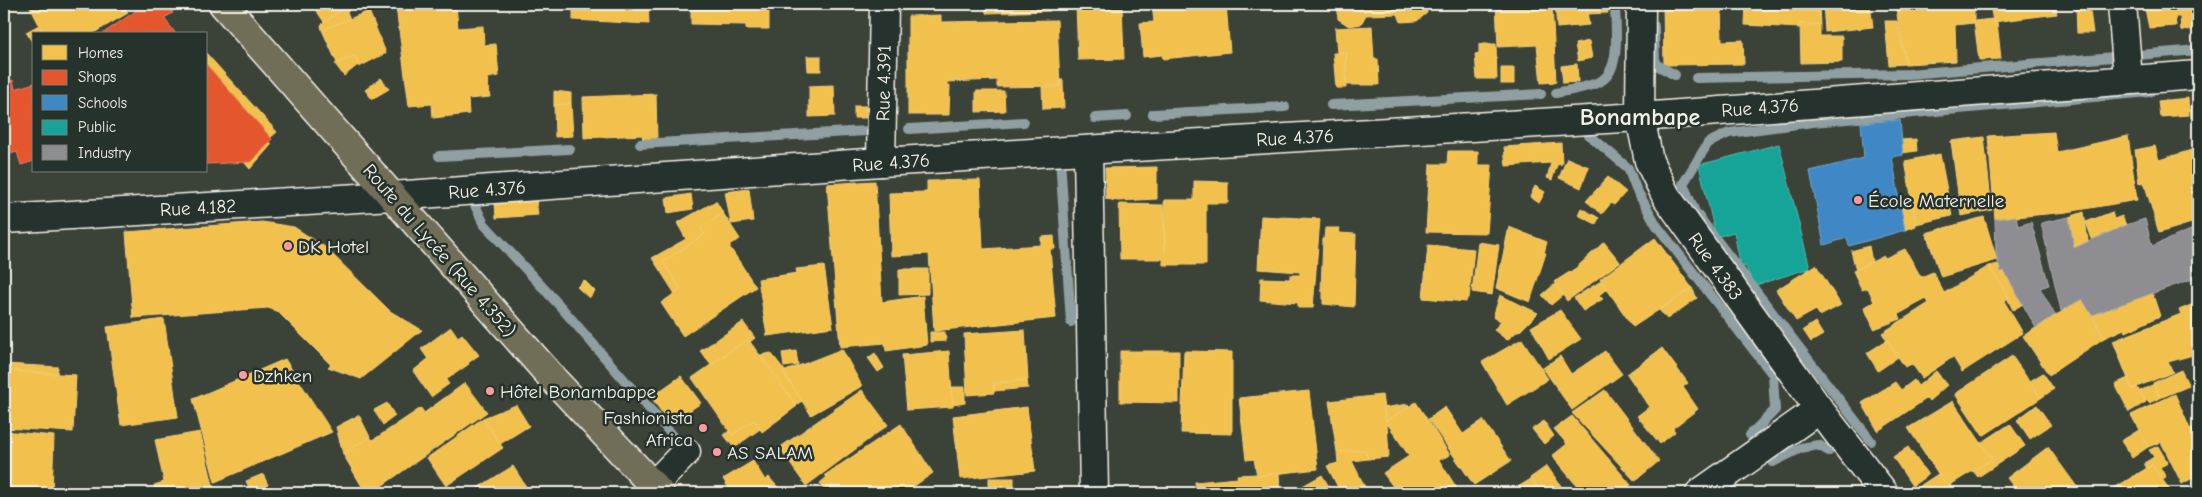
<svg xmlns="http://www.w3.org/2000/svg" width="2202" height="497" font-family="'Comic Neue',sans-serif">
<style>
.homes{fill:#f2c14e;stroke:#f3cf7c}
.shops{fill:#e4572e;stroke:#e98566}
.schools{fill:#3f88c5;stroke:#75a8d0}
.public{fill:#17a398;stroke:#59bab0}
.industry{fill:#8d8d92;stroke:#acabac}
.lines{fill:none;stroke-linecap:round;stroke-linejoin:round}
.stream{stroke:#8f9fa2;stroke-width:10}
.minor-casing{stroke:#f4f1e8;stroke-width:31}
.major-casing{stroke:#f4f1e8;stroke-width:31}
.minor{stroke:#26332d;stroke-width:28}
.major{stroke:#716e59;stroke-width:28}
.poi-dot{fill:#ff9aa2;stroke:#26332d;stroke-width:2}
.labels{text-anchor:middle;stroke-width:5;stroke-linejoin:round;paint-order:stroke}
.street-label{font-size:19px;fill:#f4f1e8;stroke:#26332d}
.poi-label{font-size:19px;fill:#f4f1e8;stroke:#26332d;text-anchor:start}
.district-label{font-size:24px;font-weight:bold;fill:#f4f1e8;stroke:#26332d}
</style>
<rect width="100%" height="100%" fill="#3b4238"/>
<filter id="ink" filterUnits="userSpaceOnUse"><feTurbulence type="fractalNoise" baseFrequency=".02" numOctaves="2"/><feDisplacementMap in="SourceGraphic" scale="10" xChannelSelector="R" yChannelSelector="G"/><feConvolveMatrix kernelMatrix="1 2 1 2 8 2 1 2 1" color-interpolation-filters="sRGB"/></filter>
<g filter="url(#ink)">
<g class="homes">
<polygon points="31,4 123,4 128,13 92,34 44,34 29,5"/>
<polygon points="166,4 181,4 183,5 172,11"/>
<polygon points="312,4 352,4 324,22"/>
<polygon points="351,4 353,7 347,12 350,19 322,30 321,25 324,22"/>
<polygon points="374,4 396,4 380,12"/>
<polygon points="430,4 456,4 458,28 483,26 484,45 496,44 499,76 487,78 490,97 468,99 469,114 433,118 432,104 409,106 396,7"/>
<polygon points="573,4 648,4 649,24 573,20"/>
<polygon points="691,4 769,4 769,29 746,29 746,25 691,24"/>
<polygon points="909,4 979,4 979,5 909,7"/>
<polygon points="985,4 1050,4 1050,11 986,13"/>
<polygon points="1076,4 1122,4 1124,59 1078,60"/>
<polygon points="1152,4 1226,4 1230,52 1163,59 1162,55 1143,57 1140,23 1154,22"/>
<polygon points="1239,4 1251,4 1252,7 1239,9"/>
<polygon points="1337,4 1426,4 1427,13 1417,21 1401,22 1398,14 1366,15 1361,24 1349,26 1338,19"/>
<polygon points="1496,4 1552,4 1556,82 1541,83 1537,45 1498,47"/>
<polygon points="1555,4 1586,4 1589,25 1557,28"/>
<polygon points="1586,4 1606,4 1608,13 1587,14"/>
<polygon points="1663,4 1721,4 1722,41 1743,40 1744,64 1664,65"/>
<polygon points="1746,4 1819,4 1820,25 1800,24 1800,28 1745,25"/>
<polygon points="1823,4 1870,4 1873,27 1825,32"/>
<polygon points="1895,4 1974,4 1974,23 1955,25 1956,61 1906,64"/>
<polygon points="1990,4 2055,4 2057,14 1993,22"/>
<polygon points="2076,4 2089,4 2093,33 2077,33"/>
<polygon points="2144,4 2195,4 2196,11 2198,11 2198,29 2181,31 2180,17 2175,17 2176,26 2149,28"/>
<polygon points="369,11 386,53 359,67 355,56 337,63 322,30"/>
<polygon points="941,15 941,22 1057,20 1060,86 997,87 997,80 947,82 947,85 950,85 949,115 908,115 908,16"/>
<polygon points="1993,19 1993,22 1997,22 2001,59 1979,60 1974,21"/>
<polygon points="1885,21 1897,21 1906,64 1889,65"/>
<polygon points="1800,24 1820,25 1820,36 1842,36 1842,62 1801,63"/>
<polygon points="39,25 44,34 34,34 34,45 26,32"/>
<polygon points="1372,26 1374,59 1378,59 1379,85 1346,85 1346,53 1337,53 1335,28"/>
<polygon points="1589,41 1592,58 1578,61 1575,44"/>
<polygon points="1479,44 1496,44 1497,79 1477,79 1475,54 1479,54"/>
<polygon points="206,53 277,132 270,138 206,64"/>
<polygon points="1333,53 1346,53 1346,88 1336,88"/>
<polygon points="355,56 358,65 344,76 335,64"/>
<polygon points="807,56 821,56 821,71 808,71"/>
<polygon points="1577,64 1578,82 1563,83 1561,66"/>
<rect x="1501" y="68" width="13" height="16"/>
<polygon points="381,78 389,89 372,99 365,90"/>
<polygon points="1060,80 1063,80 1064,108 1043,109 1042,87 1060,86"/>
<polygon points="834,85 835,116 809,117 809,86"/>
<polygon points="554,91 571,93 571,104 554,105"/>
<polygon points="976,91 1004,91 1005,111 976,112"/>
<polygon points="656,94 657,139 643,140 642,135 584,138 583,97"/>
<polygon points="2188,98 2189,115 2160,117 2158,101"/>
<polygon points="571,104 573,136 555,137 554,105"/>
<polygon points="2198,105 2198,118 2191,118 2190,106"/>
<rect x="854" y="106" width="12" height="12"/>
<polygon points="2054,132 2057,152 2128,136 2137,200 2067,212 1995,219 1988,136"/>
<polygon points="1984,137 1992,210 1961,216 1951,141"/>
<polygon points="1916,139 1917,151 1902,153 1901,140"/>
<polygon points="269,142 272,144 250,169 244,162 251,162"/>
<polygon points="1561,143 1562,164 1557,165 1552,180 1547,178 1551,163 1506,166 1504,147"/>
<polygon points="2155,146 2159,160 2198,148 2198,221 2159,233 2144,182 2139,184 2135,150"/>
<polygon points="1448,151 1478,151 1478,165 1492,165 1487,233 1426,232 1430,164 1447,164"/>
<polygon points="1940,154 1952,216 1916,224 1905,161"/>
<polygon points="1567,158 1589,167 1581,188 1559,178"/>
<polygon points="1157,167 1157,199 1118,201 1106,199 1105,168"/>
<polygon points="1608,177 1626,192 1614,205 1611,203 1602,214 1586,201"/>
<polygon points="980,180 983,249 1041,245 1041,237 1054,236 1055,249 1050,249 1056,318 934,331 929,254 891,256 889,193 927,192 927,181"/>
<polygon points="875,181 882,302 923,296 927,345 886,351 885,343 840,347 827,184"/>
<polygon points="1194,181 1228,182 1228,203 1206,203 1206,265 1163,265 1163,259 1120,259 1119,204 1163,205 1165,251 1164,200 1194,200"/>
<polygon points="1535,186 1545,192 1539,203 1530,197"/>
<polygon points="749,189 753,221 731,224 725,192"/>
<polygon points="691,194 693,209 668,213 666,198"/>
<polygon points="536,199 538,215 496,218 495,203"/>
<polygon points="716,201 723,213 701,228 705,234 663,262 681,289 675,294 652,258 686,239 677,223"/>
<polygon points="1912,201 1916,226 1905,230 1901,203"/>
<polygon points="1581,208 1599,218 1596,224 1578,215"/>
<polygon points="2084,212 2088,241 2074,248 2069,217"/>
<polygon points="2112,212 2114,219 2122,216 2126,225 2092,239 2086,222"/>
<polygon points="723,213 740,239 729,246 756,287 683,336 661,303 681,289 663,262 705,234 701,228"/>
<polygon points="1261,216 1320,219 1313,308 1298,308 1298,303 1260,300 1261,278 1290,279 1290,275 1300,275 1300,272 1258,269"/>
<polygon points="1984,217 1997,260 1941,277 1926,233"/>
<polygon points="262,222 294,227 325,247 390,311 422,330 361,379 328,367 331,365 277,311 268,308 133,318 126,232"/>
<polygon points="1509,227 1547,242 1544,253 1546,253 1530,302 1496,288"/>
<polygon points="1325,228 1339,228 1339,233 1356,234 1354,307 1323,304 1323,291 1321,291 1323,239 1324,239"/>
<polygon points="1655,238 1692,288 1633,327 1600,279"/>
<polygon points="1478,242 1499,245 1492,295 1472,292"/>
<polygon points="1604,242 1620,262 1567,301 1554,282 1576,268"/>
<polygon points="1428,245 1474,249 1469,298 1467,298 1466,302 1423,298"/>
<polygon points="1869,246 1872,262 1856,270 1851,251"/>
<polygon points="1905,249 1921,277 1933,272 1944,293 1989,266 2009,297 2004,301 2023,333 1962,372 1953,357 1922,378 1912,364 1905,367 1882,333 1929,303 1926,299 1899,314 1901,319 1874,329 1864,307 1874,302 1868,288 1862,290 1853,271 1884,256 1885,258"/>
<polygon points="1999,264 2001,272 2004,271 2023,304 2013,310 2007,298 2009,297 1989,266"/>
<polygon points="1816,265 1841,305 1820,316 1816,310 1796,321 1776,290"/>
<polygon points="824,266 833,327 767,336 758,279 797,273 796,269"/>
<polygon points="899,269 928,269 928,294 899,295"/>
<polygon points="584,280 595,291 589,298 577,287"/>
<polygon points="1601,281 1607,289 1599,295 1603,299 1583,311 1574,298"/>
<polygon points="1555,284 1563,295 1551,305 1542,295"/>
<polygon points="1692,288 1697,298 1667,319 1659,310"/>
<polygon points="2152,292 2160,316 2126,332 2124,329 2104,338 2092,315"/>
<polygon points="1500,295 1538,313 1520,331 1519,330 1507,340 1494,330 1501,321 1493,317"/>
<polygon points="2082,299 2104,338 2049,375 2023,336"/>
<polygon points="2198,302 2198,366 2193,355 2168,362 2173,372 2132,389 2113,341 2181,314 2179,310"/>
<polygon points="1560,310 1581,339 1549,359 1531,327"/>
<polygon points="164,319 178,417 121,425 107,327"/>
<polygon points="743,322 755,338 750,342 748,339 711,365 700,351"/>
<polygon points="1815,322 1823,335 1811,342 1803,330"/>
<polygon points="451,327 458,337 462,334 479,355 468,363 469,364 446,380 449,384 431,397 413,371 428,359 421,349"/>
<polygon points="1025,330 1028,380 994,383 994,393 967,395 964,334"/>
<polygon points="930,332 945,332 946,341 930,342"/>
<polygon points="748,339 797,406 762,432 754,420 732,435 692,378"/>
<polygon points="1522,339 1548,379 1507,405 1482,362"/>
<polygon points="1887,340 1898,357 1878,371 1867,353"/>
<polygon points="1662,348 1688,383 1683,387 1698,409 1673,428 1675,432 1660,444 1637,416 1649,407 1627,374"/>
<polygon points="842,349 862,386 811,415 783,372"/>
<polygon points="796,351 798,365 784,367 782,353"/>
<polygon points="949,351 953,407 907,410 902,355"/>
<polygon points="1120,351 1179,351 1179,403 1120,402"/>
<polygon points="1184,351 1232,352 1232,434 1181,433"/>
<polygon points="1605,351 1622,374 1572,410 1543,368 1560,356 1571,374"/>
<polygon points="771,353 786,372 783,372 802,401 796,405 760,355"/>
<polygon points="875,353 884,368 878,372 868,358"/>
<polygon points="2012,356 2041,398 1983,436 1955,394"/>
<polygon points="285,359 332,432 215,482 193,399"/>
<polygon points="4,364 58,367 57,374 10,371 10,382 4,382"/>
<polygon points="2181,370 2189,386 2160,398 2153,383"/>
<polygon points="10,371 76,375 73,432 4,428 4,382 10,382"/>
<polygon points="1936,371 1947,385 1929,401 1926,399 1878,431 1862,403 1895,382 1901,390 1914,380 1918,386"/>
<polygon points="2043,373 2054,389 2041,398 2030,381"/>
<polygon points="681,376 701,403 670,424 651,397"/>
<polygon points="2128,378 2132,389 2137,387 2146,402 2129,412 2115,384"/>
<polygon points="1027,380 1028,388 994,391 994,383"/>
<polygon points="465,383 487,412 376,490 373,486 364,490 343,454 370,437 373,440 421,408 424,413"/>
<polygon points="2154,384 2160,398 2149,403 2147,400 2145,401 2140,391"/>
<polygon points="951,387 965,387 965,403 953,405"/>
<polygon points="862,390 888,425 806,486 779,448"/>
<polygon points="1605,390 1659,461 1635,481 1572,413"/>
<polygon points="1309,391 1318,469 1257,476 1254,459 1246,460 1239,398"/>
<polygon points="2175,394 2190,429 2195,427 2198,432 2198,475 2182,484 2161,442 2148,447 2131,415"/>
<polygon points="1382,395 1386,421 1416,402 1450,455 1439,460 1460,493 1390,493 1389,492 1394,488 1383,473 1409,456 1387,423 1389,457 1368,459 1365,450 1337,452 1329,401"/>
<polygon points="1953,401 1992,459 1947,487 1908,428"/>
<polygon points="387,403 395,416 383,425 374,410"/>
<polygon points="1408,404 1409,407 1386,421 1383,408"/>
<polygon points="516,405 529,426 500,444 483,418"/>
<polygon points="2037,405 2051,425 2030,439 2017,420"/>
<polygon points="1027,407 1035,471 960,479 953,416"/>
<polygon points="1445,407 1463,434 1483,420 1511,461 1474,485 1428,419"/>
<polygon points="359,415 370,437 343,454 336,427"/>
<polygon points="1572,416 1631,485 1621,493 1583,493 1552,456 1567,444 1554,429"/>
<polygon points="483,418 503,448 446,486 427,458"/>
<polygon points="754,420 760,429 734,448 724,435 729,431 732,435"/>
<polygon points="1544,421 1554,436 1544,444 1532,429"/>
<polygon points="901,424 933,473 904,493 826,493 820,483 827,477 825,475"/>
<polygon points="2010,424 2025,446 1978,477 1973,471 1992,459 1981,443"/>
<polygon points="2139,430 2148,447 2132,458 2121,441"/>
<polygon points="4,431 54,436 52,493 4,493"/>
<polygon points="200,432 215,493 156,493 154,485 164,482 155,440"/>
<polygon points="2158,446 2168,463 2160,467 2166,477 2162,479 2152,465 2147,469 2144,463 2154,457 2149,450"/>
<polygon points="1908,447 1928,475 1912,486 1893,457"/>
<polygon points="2048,447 2080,491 2077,493 2018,493 2007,478"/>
<polygon points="1365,450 1368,459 1352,461 1368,493 1341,493 1327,466 1338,463 1337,452"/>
<polygon points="753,461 765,480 769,477 781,491 778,493 732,493 723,479"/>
<polygon points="2152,465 2172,493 2106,493"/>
<polygon points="513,466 530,493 471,492"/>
<polygon points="1547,466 1566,493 1541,493 1530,478"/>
<polygon points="1279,473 1280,489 1246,491 1241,483 1241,493 1196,493 1195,482 1238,478 1237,475 1257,474 1257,476"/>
<polygon points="263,474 268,485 251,492 246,481"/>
<polygon points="1938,474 1947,487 1950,485 1955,493 1918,493 1915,489"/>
<polygon points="1322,475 1333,493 1290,493"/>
<rect x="989" y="478" width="25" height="15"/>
<polygon points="1531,479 1538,488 1535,490 1534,488 1524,493 1508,493"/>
<polygon points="1634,487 1639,493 1626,493"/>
</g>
<g class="shops">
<polygon points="146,4 166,4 173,13 164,18 176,34 102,34"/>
<polygon points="206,64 272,139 251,162 206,164"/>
<polygon points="13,80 15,89 34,83 34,161 21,165 17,152 4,156 4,83"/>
</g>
<polygon class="schools" points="1900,120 1903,155 1892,157 1905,230 1849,246 1847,238 1824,245 1810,171 1864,158 1861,123"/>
<polygon class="public" points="1779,144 1810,268 1753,286 1746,266 1741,267 1734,232 1716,237 1699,165"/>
<g class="industry">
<polygon points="2016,216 2018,226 2031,222 2049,285 2040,288 2055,315 2036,328 2004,271 2001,272 1996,256 1995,219"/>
<polygon points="2069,217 2074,248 2126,225 2145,219 2152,246 2198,227 2198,277 2092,315 2082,299 2061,311 2041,223"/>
</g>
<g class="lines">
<g class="stream">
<polyline points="1654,26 1655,64 1675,75"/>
<polyline points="1696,78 1909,74 2198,50"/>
<path d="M1556,93C1570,90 1588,88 1601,81C1622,69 1615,25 1615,4"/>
<polyline points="1331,105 1541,94"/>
<polyline points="1153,114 1285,107"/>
<polyline points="1095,118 1127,116"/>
<polyline points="909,129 1024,122"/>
<polyline points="1577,130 1582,129 1628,168 1636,189 1657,226 1773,375 1775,410 1750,435"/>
<polyline points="640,144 867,131"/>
<polyline points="439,156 570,149"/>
<polyline points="1053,160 1060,159 1071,322"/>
<polyline points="482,196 474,203 484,224 560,306 680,444"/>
<polyline points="1871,441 1695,212 1683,184 1708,143 1729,133 1813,122 2150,92"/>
<polyline points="1773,462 1801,448 1818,445 1829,451"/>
</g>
<defs>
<g id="minor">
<polyline points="1641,4 1640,117 1649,161 1666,196 1819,409 1884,493"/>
<polyline points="2122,4 2128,79"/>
<polyline points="1088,150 1094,493"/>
<polyline points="881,162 884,4"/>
<polyline points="4,219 392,196 881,162 1640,117 2198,75"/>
<polyline points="653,486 686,452"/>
<polyline points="1700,493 1819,409"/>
</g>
<polyline id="major" points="223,4 554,380 660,493"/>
</defs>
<use href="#minor" class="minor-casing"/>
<use href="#major" class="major-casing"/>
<use href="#minor" class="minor"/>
<use href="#major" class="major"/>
</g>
</g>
<g class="poi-dot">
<circle cx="1858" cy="200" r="5"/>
<circle cx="288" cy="246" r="5"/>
<circle cx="243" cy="375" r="5"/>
<circle cx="490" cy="391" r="5"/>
<circle cx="703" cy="428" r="5"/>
<circle cx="717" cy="452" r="5"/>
</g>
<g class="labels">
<g class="street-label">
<text transform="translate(883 83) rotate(-89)" y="7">Rue 4.391</text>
<text transform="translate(1760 107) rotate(-4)" y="7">Rue 4.376</text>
<text transform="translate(1295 137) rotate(-3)" y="7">Rue 4.376</text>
<text transform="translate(891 162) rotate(-4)" y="7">Rue 4.376</text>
<text transform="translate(487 189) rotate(-4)" y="7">Rue 4.376</text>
<text transform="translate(198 207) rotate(-3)" y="7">Rue 4.182</text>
<text transform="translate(440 250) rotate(49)" y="7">Route du Lycée (Rue 4.352)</text>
<text transform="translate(1716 266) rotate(54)" y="7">Rue 4.383</text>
</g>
<g class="poi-label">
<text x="1868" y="207">École Maternelle</text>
<text x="298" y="253">DK Hotel</text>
<text x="253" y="382">Dzhken</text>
<text x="500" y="398">Hôtel Bonambappe</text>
<text x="693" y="424" text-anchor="end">Fashionista<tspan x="693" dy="22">Africa</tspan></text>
<text x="727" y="459">AS SALAM</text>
</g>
<g class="district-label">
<text x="1640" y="125">Bonambape</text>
</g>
</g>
<rect width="2202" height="497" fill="none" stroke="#26332d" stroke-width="20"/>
<rect x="10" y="10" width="2182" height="477" fill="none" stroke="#f4f1e8" stroke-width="2" filter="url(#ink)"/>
<rect x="32" y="32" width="175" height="140" fill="#26332d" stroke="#787f78"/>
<rect x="42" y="45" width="25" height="15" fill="#f2c14e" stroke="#787f78"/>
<text x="78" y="58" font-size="15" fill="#f4f1e8">Homes</text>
<rect x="42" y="70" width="25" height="15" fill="#e4572e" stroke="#787f78"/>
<text x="78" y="82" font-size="15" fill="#f4f1e8">Shops</text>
<rect x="42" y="95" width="25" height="15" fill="#3f88c5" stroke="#787f78"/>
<text x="78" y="108" font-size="15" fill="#f4f1e8">Schools</text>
<rect x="42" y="120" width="25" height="15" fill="#17a398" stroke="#787f78"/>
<text x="78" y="132" font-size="15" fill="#f4f1e8">Public</text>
<rect x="42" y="145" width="25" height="15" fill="#8d8d92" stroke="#787f78"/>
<text x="78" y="158" font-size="15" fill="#f4f1e8">Industry</text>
</svg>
